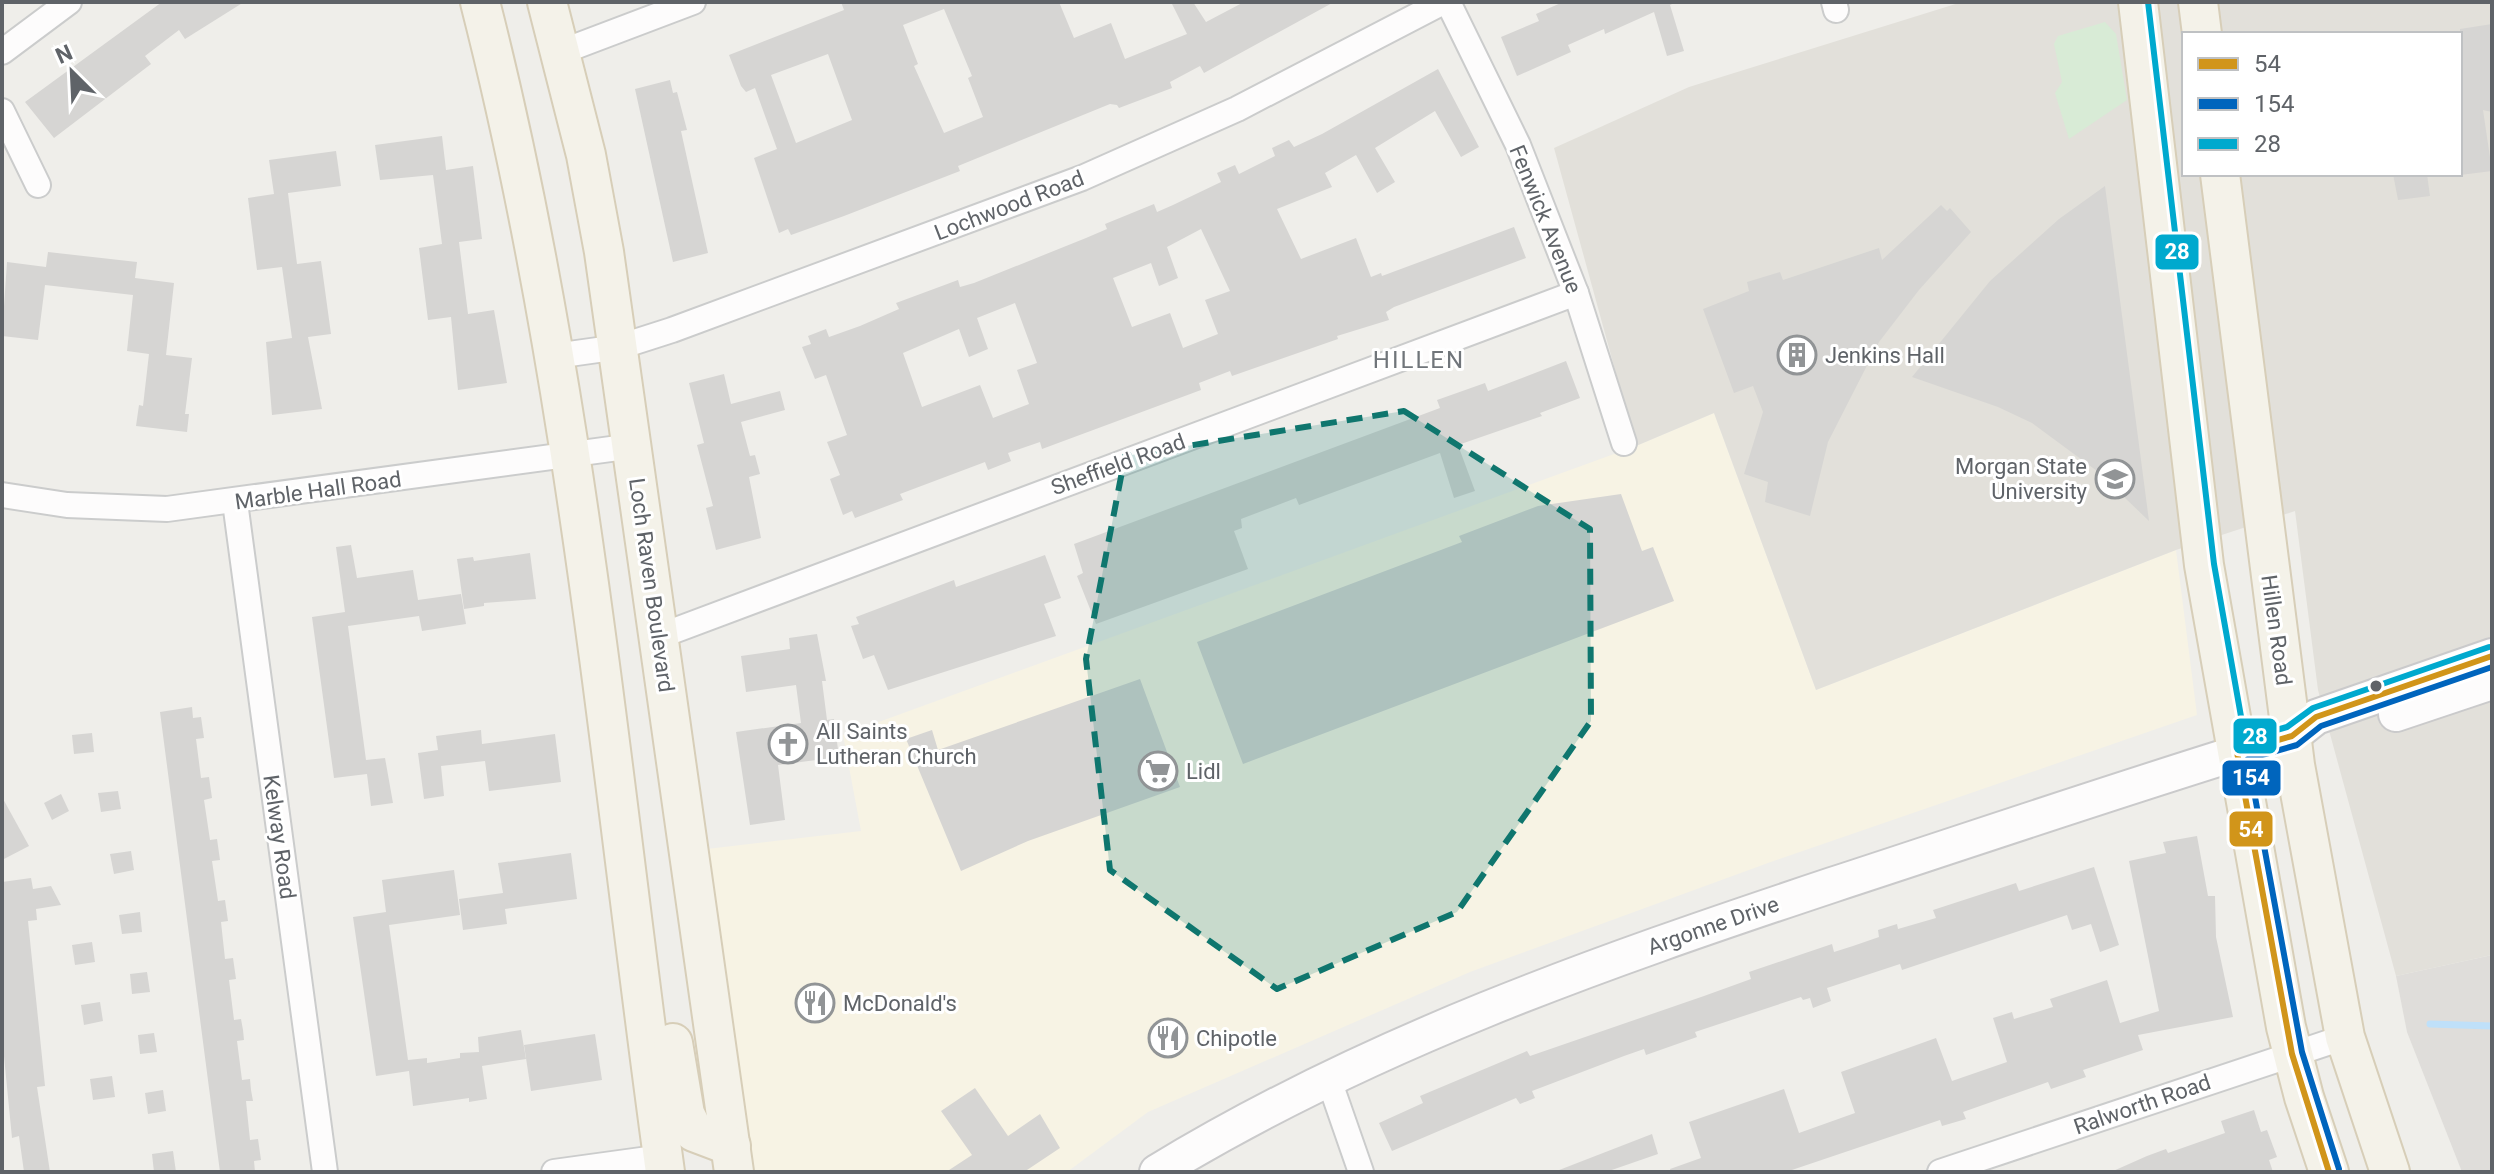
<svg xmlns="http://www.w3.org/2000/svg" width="2494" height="1174" font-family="Roboto,sans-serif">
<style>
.commercial{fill:#f7f3e4}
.industrial{fill:#dfddda}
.education{fill:#e2e0da;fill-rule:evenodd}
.green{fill:#d8ebd6}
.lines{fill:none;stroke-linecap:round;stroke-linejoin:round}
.stream{stroke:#bfe0f9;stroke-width:7}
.building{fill:#d6d5d3;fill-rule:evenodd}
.street-casing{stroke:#cbcccc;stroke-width:28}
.secondary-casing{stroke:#cacacb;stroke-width:38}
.primary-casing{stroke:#d7ceb8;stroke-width:42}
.street{stroke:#fdfcfc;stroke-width:24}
.secondary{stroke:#fdfcfc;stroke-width:34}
.primary{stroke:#f4f2e9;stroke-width:38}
.bus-1-casing{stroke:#fff;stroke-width:12}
.bus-2-casing{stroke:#fff;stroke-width:12}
.bus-3-casing{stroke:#fff;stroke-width:12}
.bus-1{stroke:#d1951a;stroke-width:6}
.bus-2{stroke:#0065bd;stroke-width:6}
.bus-3{stroke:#00a9ce;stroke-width:6}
.marked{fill:#0f766e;fill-opacity:0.2;stroke:#0f766e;stroke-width:6;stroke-dasharray:16 10;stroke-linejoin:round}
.bus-dot{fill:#5f6368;stroke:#fff;stroke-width:3}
.labels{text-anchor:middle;stroke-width:6;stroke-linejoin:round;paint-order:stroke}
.street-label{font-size:22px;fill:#5f6368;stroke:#fff}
.poi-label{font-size:22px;fill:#5f6368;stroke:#fff;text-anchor:start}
.neighbourhood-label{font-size:24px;letter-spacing:2px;fill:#70757a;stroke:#fff}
.line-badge{stroke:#fff;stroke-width:3}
.badge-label{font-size:22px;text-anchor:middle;font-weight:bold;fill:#fff}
</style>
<rect width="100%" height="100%" fill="#efeeea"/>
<polygon class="commercial" points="1714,413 1816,690 2176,550 2197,715 1768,863 1470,972 1148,1112 1067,1172 755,1172 707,849 861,831 843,735 1636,446"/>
<polygon class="industrial" points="2492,955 2492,1172 2462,1172 2407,1032 2396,976"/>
<path class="education" d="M1962,2H2492V955L2396,976L2318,690L2295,511L2176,550L1816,690L1714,413L1636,446L1554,148L1689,87ZM2184,34H2460V174H2184Z"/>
<polygon class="green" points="2105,22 2116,34 2127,100 2069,139 2055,93 2062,82 2054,44 2058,36"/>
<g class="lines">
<polyline class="stream" points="2430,1024 2492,1026"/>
</g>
<g class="building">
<polygon points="162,2 244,2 185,39 179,30 145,56 151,64 54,138 25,102"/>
<path d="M841,2H1059L1074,38L1111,23L1125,59L1187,34L1171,2H1193L1206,22L1244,2H1334L1204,73L1200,66L1170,82L1172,88L1119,108L1117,105L1110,104L958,166L960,171L844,216L791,235L788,229L779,233L754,158L777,149L755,88L746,92L741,86L729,55L844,10ZM944,9L972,76L968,78L983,117L944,133L914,66L918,64L903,25ZM828,54L852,120L796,143L771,75Z"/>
<polygon points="1563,2 1676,2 1670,5 1684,51 1667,56 1654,12 1605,34 1604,29 1568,45 1571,52 1517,76 1501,37 1539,21 1536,14"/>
<polygon points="2492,24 2492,112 2483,110 2492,171 2460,175 2460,29"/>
<path d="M1438,69L1479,147L1461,157L1435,111L1375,148L1395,182L1377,193L1356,155L1325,173L1332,187L1277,209L1301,259L1356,238L1371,277L1381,273L1382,276L1514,227L1526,258L1394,307L1386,312L1389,320L1337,336L1338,339L1232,376L1230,371L1199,383L1201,390L1042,449L1040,442L1008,453L1011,461L988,470L985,462L900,494L903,500L855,518L852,511L843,515L830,479L840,475L827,442L847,435L826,375L815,379L802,347L811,344L808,336L826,329L829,337L860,326L899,309L896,303L958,280L960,287L974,283L1086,238L1107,229L1105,224L1154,204L1157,212L1173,205L1221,182L1217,173L1235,165L1239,174L1275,156L1272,148L1289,140L1294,147L1322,134ZM1201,229L1230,291L1205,300L1218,334L1183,348L1170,313L1132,327L1113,278L1151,263L1159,286L1178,278L1167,247ZM1015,303L1037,363L1017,370L1029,404L993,418L980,385L922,407L903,353L959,329L969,357L988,349L977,318Z"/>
<polygon points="670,80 673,93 677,92 687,130 681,131 708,253 673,262 635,89"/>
<polygon points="442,136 446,170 473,166 482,239 459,242 468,314 494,310 507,383 458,390 451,317 428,320 419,248 442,244 433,175 380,180 375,145"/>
<polygon points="336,151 341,186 288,193 297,264 321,261 331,334 308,337 322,409 272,415 266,342 292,338 282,267 257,270 248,198 274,194 269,160"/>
<polygon points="2393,174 2427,174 2430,196 2398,200"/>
<polygon points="2105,186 2149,521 2097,471 2032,423 1998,407 1912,377 1990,281 2059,219"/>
<polygon points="1941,205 1947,211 1950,208 1971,232 1919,290 1879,342 1828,442 1810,516 1765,502 1768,482 1744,474 1763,412 1753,386 1734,393 1703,309 1749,291 1747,282 1780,272 1783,280 1879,248 1882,260"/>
<polygon points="48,252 137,262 135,278 174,283 166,355 192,358 185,414 189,414 187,432 136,426 139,405 143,406 149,354 127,351 133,295 45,285 38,340 2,336 7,262 46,267"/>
<polygon points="1566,361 1580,398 1540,413 1542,416 1458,445 1475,491 1454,498 1440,453 1299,505 1296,498 1241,519 1242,528 1234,531 1248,569 1096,624 1077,576 1083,573 1074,544 1440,408 1437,400 1485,383 1488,391"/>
<polygon points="724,374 731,404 780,391 785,410 741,422 750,456 755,455 760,474 749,477 761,538 716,550 706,508 713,506 697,445 704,443 689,383"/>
<polygon points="1621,494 1642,551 1653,547 1674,601 1243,764 1197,642 1462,542 1459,536 1538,506"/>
<polygon points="351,545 357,578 413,570 418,600 461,594 466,624 422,631 419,616 348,626 366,760 385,758 393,803 371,806 367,774 334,778 312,617 345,612 336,547"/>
<polygon points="530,553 536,599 484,603 484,606 464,609 457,559 473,557 474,561"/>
<polygon points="1045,555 1061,598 1044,604 1056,636 888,690 874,655 863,659 851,626 859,624 856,617 954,580 956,587"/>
<polygon points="817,634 826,681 822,681 827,720 834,719 839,757 778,765 785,820 750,825 736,732 801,723 796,685 746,692 741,656 790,649 789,638"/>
<polygon points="1140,679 1180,787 1028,841 961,871 906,739 932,730 938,750"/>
<polygon points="192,707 193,718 201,717 204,738 196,739 201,778 209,777 212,798 204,800 210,840 217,839 220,860 212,861 218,901 225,900 228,921 221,922 225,959 233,958 236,979 229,980 234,1020 241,1019 243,1030 244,1040 237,1041 242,1080 250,1079 251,1090 253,1101 246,1101 250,1140 258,1139 261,1160 254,1161 255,1172 220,1172 215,1134 160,712"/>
<polygon points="481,730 482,744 555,734 561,782 489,791 485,761 441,766 444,796 424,799 418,753 438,750 436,736"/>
<polygon points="92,733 94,752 74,754 72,735"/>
<polygon points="118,791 121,809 101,812 98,793"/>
<polygon points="61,794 69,811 52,820 44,803"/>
<polygon points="2,797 29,846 2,860"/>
<polygon points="2197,836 2208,896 2215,896 2216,937 2233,1017 2138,1035 2143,1050 2083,1070 2086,1077 2051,1089 2048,1082 1963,1112 1966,1119 1942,1126 1940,1120 1786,1172 1671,1172 1670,1169 1701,1158 1689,1122 1784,1089 1799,1133 1855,1113 1841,1072 1936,1038 1952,1081 2007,1062 1993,1018 2012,1012 2014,1019 2053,1007 2050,999 2107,980 2120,1023 2159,1011 2129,861 2166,853 2163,842"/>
<polygon points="131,851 134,870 114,874 110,854"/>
<polygon points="571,853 577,899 505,909 507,924 463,930 459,899 503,893 498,863"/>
<polygon points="2094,867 2119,945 2100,952 2091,924 2072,930 2067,915 1902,970 1900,964 1827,988 1831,1001 1813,1008 1810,998 1803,1000 1801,997 1695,1032 1697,1037 1646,1055 1644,1049 1624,1056 1532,1091 1535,1098 1520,1104 1516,1098 1392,1151 1379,1123 1423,1103 1420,1096 1527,1051 1530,1056 1704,996 1751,979 1749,972 1832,944 1834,952 1853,946 1879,937 1878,930 1897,924 1898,929 1936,918 1933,910 2016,883 2019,891"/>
<polygon points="454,870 460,915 389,925 408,1060 427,1058 427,1063 460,1058 460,1053 479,1052 478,1037 521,1030 526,1059 482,1066 487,1099 469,1102 469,1098 413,1106 409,1071 376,1076 353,917 386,912 382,880"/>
<polygon points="31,878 33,889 51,886 61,905 36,909 37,920 28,921 45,1086 37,1087 50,1172 24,1172 19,1136 12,1138 2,1036 2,882"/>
<polygon points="140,912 142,932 122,934 119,915"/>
<polygon points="92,942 95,962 75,965 72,945"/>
<polygon points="147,972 150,992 132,994 130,974"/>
<polygon points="100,1002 103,1021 84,1025 81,1005"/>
<polygon points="154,1033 157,1052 140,1054 138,1035"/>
<polygon points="595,1034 602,1080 531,1091 524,1045"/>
<polygon points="112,1076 115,1097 93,1100 90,1079"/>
<polygon points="975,1088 1008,1136 1040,1114 1060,1148 1024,1172 946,1172 972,1155 941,1111"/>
<polygon points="163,1090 166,1111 148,1114 145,1093"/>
<polygon points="2254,1110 2261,1132 2267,1130 2277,1157 2269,1160 2273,1172 2111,1172 2147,1156 2166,1149 2168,1153 2225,1133 2221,1121"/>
<polygon points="1652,1134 1658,1154 1606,1172 1554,1172"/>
<polygon points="173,1151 176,1172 154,1172 152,1154"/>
</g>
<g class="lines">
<defs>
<g id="street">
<polyline points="1448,2 1518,145 1576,293 1624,443"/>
<polyline points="1834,2 1836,10"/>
<polyline points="2,52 69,2"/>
<polyline points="561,52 693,2"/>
<polyline points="2,111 38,185"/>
<polyline points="555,356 619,347 672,330 1082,178 1237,109 1443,2"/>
<polyline points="2,495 67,505 167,509 633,446"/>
<polyline points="235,502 325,1172"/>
<polyline points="660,636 1576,293"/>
<polyline points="1328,1077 1361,1172"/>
<polyline points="554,1172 663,1157"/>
<polyline points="1940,1172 2345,1037"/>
</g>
<g id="secondary">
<polyline points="2396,714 2492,682"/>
<path d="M1157,1172C1369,1043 1598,963 1832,885C1985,835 2137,783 2292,736L2316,717L2492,656"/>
</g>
<g id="primary">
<path d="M480,2C578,385 611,781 665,1172"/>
<polyline points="547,2 586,155 604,252 734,1172"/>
<polyline points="2138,2 2204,565 2286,1027 2304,1097 2329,1172"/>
<polyline points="2198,2 2202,34"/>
<polyline points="2220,174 2295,765 2345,1037 2390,1172"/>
<polyline points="673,1043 685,1114 694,1132 731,1146"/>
</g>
</defs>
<use href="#street" class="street-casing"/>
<use href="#secondary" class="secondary-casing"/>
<use href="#primary" class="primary-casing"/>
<use href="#street" class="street"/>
<use href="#secondary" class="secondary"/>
<use href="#primary" class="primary"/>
<defs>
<polyline id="bus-1" points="2329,1172 2292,1054 2237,752 2292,736 2316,717 2492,656"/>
<polyline id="bus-2" points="2339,1169 2302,1052 2248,759 2297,745 2321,726 2492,667"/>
<polyline id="bus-3" points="2148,2 2214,564 2245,739 2287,727 2313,708 2489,647"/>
</defs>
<use href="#bus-1" class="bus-1-casing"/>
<use href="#bus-2" class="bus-2-casing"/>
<use href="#bus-3" class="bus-3-casing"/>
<use href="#bus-1" class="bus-1"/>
<use href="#bus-2" class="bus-2"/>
<use href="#bus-3" class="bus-3"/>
</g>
<path class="marked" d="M1404,411L1590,529L1591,721L1457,912L1277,989L1110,870L1086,659L1125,456Z"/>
<defs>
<symbol id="building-ring" viewBox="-11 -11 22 22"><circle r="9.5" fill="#fff" stroke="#919496" stroke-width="1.5"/><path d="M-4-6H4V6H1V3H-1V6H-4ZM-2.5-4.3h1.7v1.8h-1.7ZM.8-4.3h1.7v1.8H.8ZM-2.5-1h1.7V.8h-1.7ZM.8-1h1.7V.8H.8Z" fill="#919496"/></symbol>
<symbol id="university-ring" viewBox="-11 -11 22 22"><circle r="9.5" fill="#fff" stroke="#919496" stroke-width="1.5"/><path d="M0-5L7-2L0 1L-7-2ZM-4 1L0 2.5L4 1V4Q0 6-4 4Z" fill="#919496"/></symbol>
<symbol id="church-ring" viewBox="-11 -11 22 22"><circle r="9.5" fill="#fff" stroke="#919496" stroke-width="1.5"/><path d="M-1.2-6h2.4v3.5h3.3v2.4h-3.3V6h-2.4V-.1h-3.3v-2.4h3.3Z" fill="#919496"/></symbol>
<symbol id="supermarket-ring" viewBox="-11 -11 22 22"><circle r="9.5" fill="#fff" stroke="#919496" stroke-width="1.5"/><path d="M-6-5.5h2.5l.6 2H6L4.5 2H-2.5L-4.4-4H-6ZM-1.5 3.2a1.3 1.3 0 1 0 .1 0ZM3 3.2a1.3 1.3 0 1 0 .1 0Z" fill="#919496"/></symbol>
<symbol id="restaurant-ring" viewBox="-11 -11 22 22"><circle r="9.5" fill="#fff" stroke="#919496" stroke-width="1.5"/><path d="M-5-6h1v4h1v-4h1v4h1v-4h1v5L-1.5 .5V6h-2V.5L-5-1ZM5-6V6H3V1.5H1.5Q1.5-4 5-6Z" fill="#919496"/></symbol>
</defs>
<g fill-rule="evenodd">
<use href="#building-ring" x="1775" y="333" width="44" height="44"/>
<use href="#university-ring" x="2093" y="457" width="44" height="44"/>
<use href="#church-ring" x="766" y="722" width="44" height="44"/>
<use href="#supermarket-ring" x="1136" y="749" width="44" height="44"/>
<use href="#restaurant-ring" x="793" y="981" width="44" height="44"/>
<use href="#restaurant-ring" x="1146" y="1016" width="44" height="44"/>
</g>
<circle class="bus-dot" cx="2376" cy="686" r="7"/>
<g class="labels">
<g class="street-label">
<text transform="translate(1009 205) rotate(-21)" y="8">Lochwood Road</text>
<text transform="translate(1546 219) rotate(68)" y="8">Fenwick Avenue</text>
<text transform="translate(1118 464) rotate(-20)" y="8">Sheffield Road</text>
<text transform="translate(318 490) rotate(-8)" y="8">Marble Hall Road</text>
<text transform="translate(652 585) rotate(82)" y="8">Loch Raven Boulevard</text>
<text transform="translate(2277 630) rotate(82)" y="8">Hillen Road</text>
<text transform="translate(280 837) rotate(82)" y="8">Kelway Road</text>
<text transform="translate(1713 925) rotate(-19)" y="8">Argonne Drive</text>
<text transform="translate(2142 1104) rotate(-19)" y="8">Ralworth Road</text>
</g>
<g class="poi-label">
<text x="1825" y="363">Jenkins Hall</text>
<text x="2087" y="474" text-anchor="end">Morgan State<tspan x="2087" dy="25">University</tspan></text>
<text x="816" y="739">All Saints<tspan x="816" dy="25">Lutheran Church</tspan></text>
<text x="1186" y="779">Lidl</text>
<text x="843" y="1011">McDonald's</text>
<text x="1196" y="1046">Chipotle</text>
</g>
<g class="neighbourhood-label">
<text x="1419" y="368">HILLEN</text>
</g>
</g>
<g class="line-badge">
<rect x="2154" y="233" width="46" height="38" rx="8" fill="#00a9ce"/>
<rect x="2232" y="717" width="46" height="38" rx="8" fill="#00a9ce"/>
<rect x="2221" y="759" width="61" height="38" rx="8" fill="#0065bd"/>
<rect x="2228" y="810" width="46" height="38" rx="8" fill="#d1951a"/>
</g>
<g class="badge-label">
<text x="2177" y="259">28</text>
<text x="2255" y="744">28</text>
<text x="2251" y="785">154</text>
<text x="2251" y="837">54</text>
</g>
<rect width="2494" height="1174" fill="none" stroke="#5f6368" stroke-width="8"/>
<rect x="2182" y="32" width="280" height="144" fill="#ffffff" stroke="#bfc1c3" stroke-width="2"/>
<rect x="2198" y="58" width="40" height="12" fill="#d1951a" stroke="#bfc1c3" stroke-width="2"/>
<text x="2254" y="72" font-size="24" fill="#5f6368">54</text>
<rect x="2198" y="98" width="40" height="12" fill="#0065bd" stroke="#bfc1c3" stroke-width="2"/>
<text x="2254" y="112" font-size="24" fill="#5f6368">154</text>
<rect x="2198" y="138" width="40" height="12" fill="#00a9ce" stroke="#bfc1c3" stroke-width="2"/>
<text x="2254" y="152" font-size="24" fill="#5f6368">28</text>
<g transform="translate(72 72) rotate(336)" stroke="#ffffff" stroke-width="6" paint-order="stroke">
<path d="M0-6L14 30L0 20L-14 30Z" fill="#5f6368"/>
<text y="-12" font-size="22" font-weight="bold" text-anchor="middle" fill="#5f6368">N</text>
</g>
</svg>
